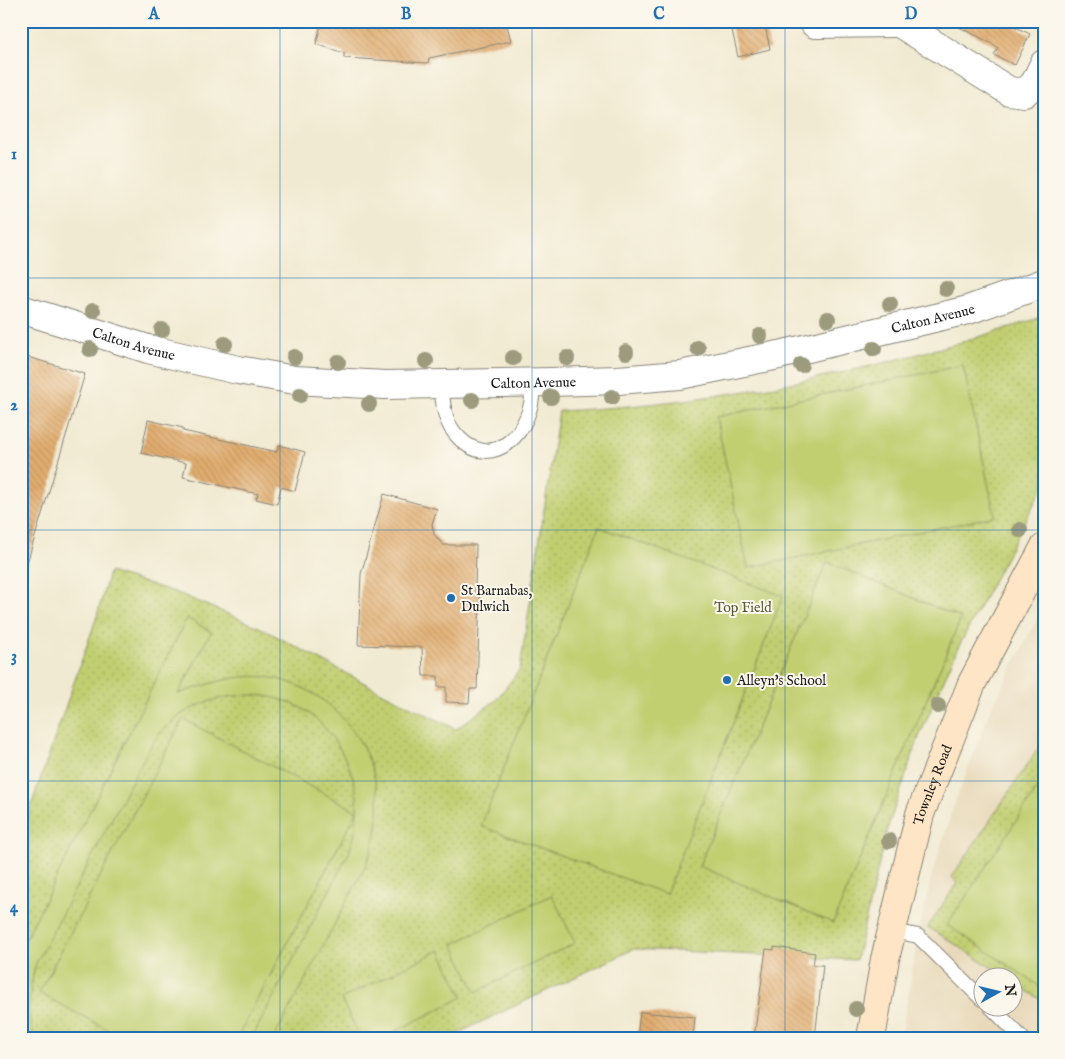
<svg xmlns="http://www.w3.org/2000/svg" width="1065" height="1059" font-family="'IM FELL English',serif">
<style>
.built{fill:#e8d9ba;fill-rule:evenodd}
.green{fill:url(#green-dots);stroke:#6e7646}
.pitch{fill:#c1cf71;stroke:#6e7646}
.building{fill:url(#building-back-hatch)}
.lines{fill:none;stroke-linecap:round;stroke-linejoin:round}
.lane-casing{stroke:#868377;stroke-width:16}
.street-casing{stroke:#868377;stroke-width:30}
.secondary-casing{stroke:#868377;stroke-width:30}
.lane{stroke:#fff;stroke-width:14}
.street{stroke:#fff;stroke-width:28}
.secondary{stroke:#fee5c5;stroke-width:28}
.tree{fill:#9c9b7e}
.grid{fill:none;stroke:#1f6fb2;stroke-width:1;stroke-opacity:0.55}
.poi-dot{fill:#1f6fb2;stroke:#fbf7ec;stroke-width:2}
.labels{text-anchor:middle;stroke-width:4;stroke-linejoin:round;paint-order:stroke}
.street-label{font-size:14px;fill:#1c1c1c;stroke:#fbf7ec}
.poi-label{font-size:14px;fill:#1c1c1c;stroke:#fbf7ec;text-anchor:start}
.park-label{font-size:14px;fill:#565b3a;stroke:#fbf7ec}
.neatline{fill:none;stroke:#1f6fb2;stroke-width:2}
.grid-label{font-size:16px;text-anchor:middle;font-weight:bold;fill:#1f6fb2}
</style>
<defs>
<pattern id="green-dots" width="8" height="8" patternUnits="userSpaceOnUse" patternTransform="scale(1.25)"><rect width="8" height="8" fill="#c1cf71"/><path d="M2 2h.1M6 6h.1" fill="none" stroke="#a5b161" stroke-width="1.8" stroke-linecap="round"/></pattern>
<pattern id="building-back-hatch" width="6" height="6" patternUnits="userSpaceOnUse" patternTransform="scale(1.25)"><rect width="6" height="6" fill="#e1ad70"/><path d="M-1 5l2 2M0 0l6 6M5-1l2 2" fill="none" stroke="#c09460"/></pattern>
</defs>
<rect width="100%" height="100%" fill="#fbf7ec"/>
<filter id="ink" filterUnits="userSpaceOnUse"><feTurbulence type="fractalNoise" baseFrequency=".02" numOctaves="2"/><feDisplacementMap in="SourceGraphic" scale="10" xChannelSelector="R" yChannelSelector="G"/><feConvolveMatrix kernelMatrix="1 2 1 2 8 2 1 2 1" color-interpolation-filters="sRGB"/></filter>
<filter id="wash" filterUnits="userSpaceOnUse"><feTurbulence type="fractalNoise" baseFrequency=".0096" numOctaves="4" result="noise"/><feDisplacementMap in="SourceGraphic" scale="20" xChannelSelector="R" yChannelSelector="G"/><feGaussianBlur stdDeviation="1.12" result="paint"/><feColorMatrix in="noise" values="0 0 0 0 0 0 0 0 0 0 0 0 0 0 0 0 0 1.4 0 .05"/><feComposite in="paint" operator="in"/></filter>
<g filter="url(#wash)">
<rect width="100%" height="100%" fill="#f1ead2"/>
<path class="built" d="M1044,606V1038H901L918,936L934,868L952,811L990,711ZM982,976H1012V1006H982Z"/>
<g class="green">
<path d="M1044,316V485L957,650L919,737L887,830L856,960L634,949L448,1038H21V835L97,616L109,572L175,592L259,627L387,695L456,729L496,700L520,669L559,411C723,403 888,369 1044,316Z"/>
<polygon points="1044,740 1044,1002 1013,982 1012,976 1005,976 928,927 957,883 952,877"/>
</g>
<g class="pitch">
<polygon points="963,365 995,516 748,568 716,417"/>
<polygon points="599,527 783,596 666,894 481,826"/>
<polygon points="827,562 961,618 833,923 699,866"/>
<path d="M187,618L211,632L178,694C209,684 239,672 272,678C334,689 381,750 378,814C378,832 372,849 366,865L274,1038H252L349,853L356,830L357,811L237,1038H124L39,993L183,719L357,811C359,788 350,765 338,746C327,728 311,711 291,703C253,687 199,696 169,724C159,732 153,743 146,754L36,963C30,986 25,1014 35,1038H21V948Z"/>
<polygon points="1044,779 1044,989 947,925"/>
<polygon points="552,895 575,943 476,992 453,944"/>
<polygon points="440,950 463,997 382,1038 361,1038 341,999"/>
</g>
<g id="blocks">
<g class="building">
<polygon points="322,21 506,21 511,41 429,58 428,63 344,58 344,53 316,44"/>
<polygon points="730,21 764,21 770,49 738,57"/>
<polygon points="947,21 1003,21 1030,34 1015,65 994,55 998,48 993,44"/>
<polygon points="21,355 85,374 26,566 21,565"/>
<polygon points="148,420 183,428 183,431 277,452 279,445 305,452 295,491 281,487 277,504 256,499 258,494 183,477 186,463 141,453"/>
<polygon points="384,494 437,509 432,524 434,534 443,545 476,545 475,592 480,592 477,689 470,689 469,703 446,702 446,687 438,687 438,676 423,676 422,647 358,645 361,574"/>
<polygon points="774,947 815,953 813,965 823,965 815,1038 754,1038 766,949 774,950"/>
<polygon points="640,1012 695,1017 693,1038 637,1038"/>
</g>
</g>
</g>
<g filter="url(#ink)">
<use href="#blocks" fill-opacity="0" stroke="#868377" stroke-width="1"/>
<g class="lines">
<defs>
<g id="lane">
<path d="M441,384C443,400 443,418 454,432C490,479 537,429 532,383"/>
<polyline points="893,931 918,936 982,999"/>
<polyline points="990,1006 1022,1038"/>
</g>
<g id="street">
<polyline points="896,21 1009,91 1024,93 1035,83 1044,64"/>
<polyline points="815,24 896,23"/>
<path id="s1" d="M21,309L148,349L238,370L295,380L385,385L551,382L618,380L680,375L779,355L968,310L1044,283"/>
</g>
<g id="secondary">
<path id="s2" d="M871,1038L885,959L920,814L972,683L1044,548"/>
</g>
</defs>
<use href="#lane" class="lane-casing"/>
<use href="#street" class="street-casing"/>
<use href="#secondary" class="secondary-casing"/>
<use href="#lane" class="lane"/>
<use href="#street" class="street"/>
<use href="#secondary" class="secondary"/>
</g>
<g class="tree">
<circle cx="946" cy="289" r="8"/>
<circle cx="890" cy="304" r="8"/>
<circle cx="93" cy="311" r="8"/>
<circle cx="828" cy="319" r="8"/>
<circle cx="162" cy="330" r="8"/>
<circle cx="760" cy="336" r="8"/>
<circle cx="225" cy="344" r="8"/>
<circle cx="698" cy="348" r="8"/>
<circle cx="90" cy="349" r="8"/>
<circle cx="874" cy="349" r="8"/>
<circle cx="626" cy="352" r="8"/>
<circle cx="294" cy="357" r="8"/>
<circle cx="513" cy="358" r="8"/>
<circle cx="567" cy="358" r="8"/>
<circle cx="426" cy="361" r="8"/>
<circle cx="338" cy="362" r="8"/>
<circle cx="801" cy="365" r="8"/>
<circle cx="300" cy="395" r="8"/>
<circle cx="551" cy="397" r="8"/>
<circle cx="612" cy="397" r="8"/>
<circle cx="472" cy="400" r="8"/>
<circle cx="369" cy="404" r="8"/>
<circle cx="1020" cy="530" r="8"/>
<circle cx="938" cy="706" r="8"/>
<circle cx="889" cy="841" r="8"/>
<circle cx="856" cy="1009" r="8"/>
</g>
</g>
<path class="grid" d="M280,21V1038M532,21V1038M785,21V1038M21,278H1044M21,530H1044M21,781H1044"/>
<g class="poi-dot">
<circle cx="451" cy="598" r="5"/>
<circle cx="727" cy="680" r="5"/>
</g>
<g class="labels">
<g class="street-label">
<text dy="5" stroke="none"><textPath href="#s1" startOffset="928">Calton Avenue</textPath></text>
<text dy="5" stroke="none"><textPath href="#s1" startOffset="118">Calton Avenue</textPath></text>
<text dy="5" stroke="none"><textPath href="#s1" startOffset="522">Calton Avenue</textPath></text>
<text dy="5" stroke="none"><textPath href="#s2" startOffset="261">Townley Road</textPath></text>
</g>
<g class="poi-label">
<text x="461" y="595">St Barnabas,<tspan x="461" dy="16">Dulwich</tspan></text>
<text x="737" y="685">Alleyn's School</text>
</g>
<g class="park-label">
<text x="743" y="612">Top Field</text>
</g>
</g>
<rect width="1065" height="1059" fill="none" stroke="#fbf7ec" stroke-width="55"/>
<g transform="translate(998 992) rotate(82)"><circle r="24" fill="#fbf7ec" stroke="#a29f99"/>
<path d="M0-4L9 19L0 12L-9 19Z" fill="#1f6fb2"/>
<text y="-8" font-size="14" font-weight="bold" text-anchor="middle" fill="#1c1c1c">N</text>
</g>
<rect x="28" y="28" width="1010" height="1004" class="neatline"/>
<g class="grid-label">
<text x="154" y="19">A</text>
<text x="406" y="19">B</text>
<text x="659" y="19">C</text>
<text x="911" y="19">D</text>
<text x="14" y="159">1</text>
<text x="14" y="410">2</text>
<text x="14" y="661">3</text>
<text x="14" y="912">4</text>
</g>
</svg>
